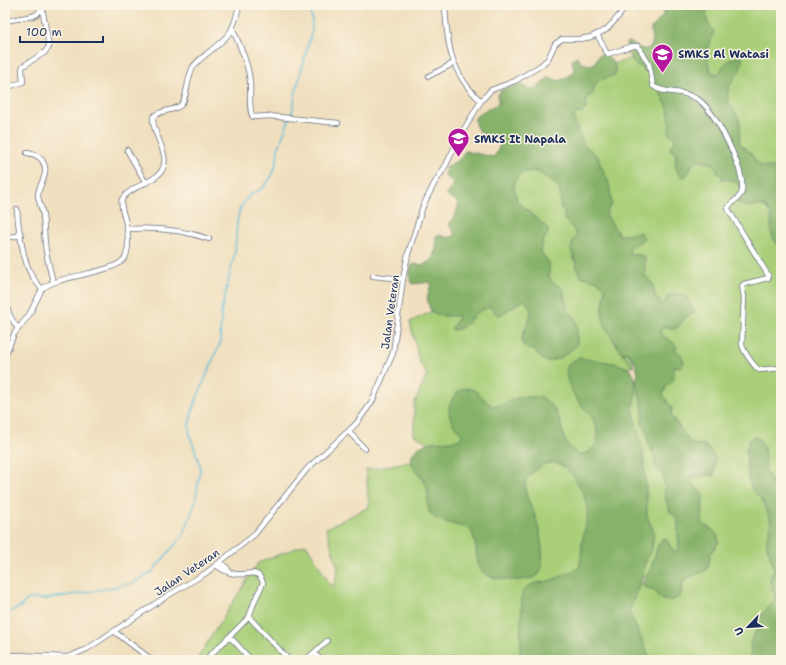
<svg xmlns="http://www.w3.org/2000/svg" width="786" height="665" font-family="'Shantell Sans',sans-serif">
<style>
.green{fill:#a9cf79;stroke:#627f6c}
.forest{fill:#86b269;stroke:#507064}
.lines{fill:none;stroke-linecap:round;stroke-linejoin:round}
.stream{stroke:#5abcd9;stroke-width:1.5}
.street-casing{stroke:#666d80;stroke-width:6}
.street{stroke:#fff;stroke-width:4.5}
.labels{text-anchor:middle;stroke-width:3;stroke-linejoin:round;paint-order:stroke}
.poi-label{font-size:11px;font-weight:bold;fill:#1b2f5e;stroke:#fcf5e5;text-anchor:start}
.street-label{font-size:11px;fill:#1b2f5e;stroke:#fcf5e5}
</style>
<rect width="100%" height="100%" fill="#fcf5e5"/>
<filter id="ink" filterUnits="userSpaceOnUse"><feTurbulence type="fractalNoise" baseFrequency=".025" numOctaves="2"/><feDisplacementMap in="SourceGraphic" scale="8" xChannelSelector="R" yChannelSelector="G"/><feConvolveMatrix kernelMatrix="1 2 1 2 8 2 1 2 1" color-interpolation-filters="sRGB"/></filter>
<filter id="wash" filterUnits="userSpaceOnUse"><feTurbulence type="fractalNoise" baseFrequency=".012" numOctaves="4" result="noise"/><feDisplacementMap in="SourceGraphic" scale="16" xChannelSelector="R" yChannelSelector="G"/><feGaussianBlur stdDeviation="0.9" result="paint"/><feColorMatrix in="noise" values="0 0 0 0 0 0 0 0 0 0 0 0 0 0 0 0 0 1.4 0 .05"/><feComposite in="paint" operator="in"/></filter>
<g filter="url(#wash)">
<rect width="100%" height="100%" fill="#f0dfbe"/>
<g class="green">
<polygon points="690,5 781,5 781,190 733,151"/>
<polygon points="655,50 714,150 781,224 781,660 637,660 624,619 632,588 649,579 637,573 631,385 642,381 697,551 603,217 566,110 603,68"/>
<polygon points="526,159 564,180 602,273 634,367 593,370 604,442 581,460 473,439 445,451 414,435 414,404 427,375 419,361 410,322 445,305 515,214 505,174"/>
<polygon points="552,452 588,481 598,516 582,579 538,660 196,660 258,563 306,544 333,589 338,568 326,528 369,507 366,470 422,459 511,479"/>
</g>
<g class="forest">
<path d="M665,5H707C706,10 706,18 708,23C710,27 713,28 714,32C709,46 703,60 713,73L719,74C724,63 729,57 742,57C745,69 730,80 728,91C725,103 735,109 739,119C742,127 738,136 740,144C743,147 747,149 750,152C753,155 753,158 755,160C762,169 773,169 781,163V247C764,235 776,222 768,210C760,199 745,214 735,199L740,190C739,180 729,180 721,179L723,177L718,173L714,164L699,161L692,164C690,171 689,175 682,177C674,171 675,163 676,154L671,150L670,147L675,141V138L669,134L670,120L668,108L650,74L634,63L627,51L626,44L628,41C636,46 644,53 652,46L651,28C657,22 667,14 665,5Z"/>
<path d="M603,54C612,58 614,63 616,72L615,75C602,80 594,78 593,94L587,97L586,109L582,113H575L574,114V120L584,145L598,157L600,164L608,180L612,203L606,214L619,235C627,236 634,232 641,233L644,238L641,241L630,247L629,251L632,255H641L645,258V275L653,285L655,295L663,305L668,296L681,294L687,298L695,312L686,317L678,327L674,329L664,326L660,332C664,339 673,340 677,347L675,350L681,354L684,363L681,367L675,366L674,367V379L666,387L663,395L672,408L671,415L689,441L692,444L705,445L715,458L714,475L713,476L708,474V475L704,476H690V480L703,495L702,522C708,530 716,527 719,542L710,554L709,564L706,570L684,580L680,596C674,601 663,603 658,596C656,594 655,592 654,590L644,587V582L647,575L650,572L657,548L662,539L665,538C669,542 670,548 675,552L678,551L679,544L678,536V523L675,516L670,512L665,496L663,476L656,467L654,456L648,441L646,429L642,424L643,409L637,385L636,380L638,374L636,365L632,357L627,353L623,352L632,366L631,365C622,353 603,329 602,313C602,306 605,296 605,288L598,281L580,276L571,250L573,240L577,236L573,228L564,219V211L561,208L560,192L557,185L538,172L533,171L520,173L515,181L514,188L517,201L548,229V233L543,241L540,251C543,256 548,259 549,264C550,270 547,274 551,280C554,285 560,285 563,289L567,309L574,316L577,324V343L574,348L560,358L549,361H545L540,357L533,349L529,350L522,344C522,341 522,337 523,334C527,321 538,313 524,300L498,316L491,308L489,307C485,309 480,310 477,313C469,320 464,330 452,330C452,324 458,321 458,316H440L431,311C429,306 426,300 428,295C429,289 431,287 430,282L413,284C408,280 410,273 411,266L415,264L423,265L430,261L434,256L433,254L436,250V236L438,235L449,238L456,235L449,224C452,220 461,207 457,202C454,198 449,199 446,194L451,188L453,181L447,178L445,174L446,167L460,159L465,151L493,157L496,154L500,145L497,138C485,136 474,132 475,118L478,114L499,103L497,96L501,90L520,85L530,89L537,88L549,77L559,81L569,76L574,70L572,61L575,57L577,56L581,63L590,65L594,64L599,55Z"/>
<path d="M580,358L614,363L623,366L631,370L635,378L636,394L633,406L635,421L643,452L646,487L647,516L654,532L652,548L645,563L642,579L629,611L651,660H520L522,595C526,581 541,584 552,580C561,577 570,572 579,568C582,560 581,552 582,544C584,530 590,515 586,502C580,481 560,448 536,470C533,472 529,475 527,478C520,490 533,508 536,519C540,530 547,566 538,575C532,580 518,580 511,580C503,579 494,579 487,575C472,568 480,544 470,529C460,525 443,523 434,517C424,510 430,498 427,488C425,478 411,470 411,459C411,454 416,449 420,447C433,437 450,445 461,438L462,434C445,420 444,398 465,388L474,390L492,406L501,405L519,397H541C552,403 558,414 561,425C563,433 564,441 569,447C572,450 576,452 579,455C586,454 591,451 595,446C597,442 597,439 597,434C597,416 584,411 576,398C570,388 560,370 572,361C574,360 578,359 580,358Z"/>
<path d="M754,436L760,440L764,449L766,471L781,501L779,521L781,534V660H751C750,647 749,638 758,629L757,619L773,603L775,597L770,581L774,568L767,546V539L771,526L770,519L762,500L752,490L748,477L746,451L749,440Z"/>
</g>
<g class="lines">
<polyline class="stream" points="5,614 20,607 28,599 46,599 78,594 133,583 152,572 181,538 186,528 195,503 200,471 200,465 190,436 189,425 194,405 220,343 221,313 235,252 237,222 240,208 250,195 263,188 272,176 277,161 278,149 293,109 295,95 312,30 312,20 309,5"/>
</g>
</g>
<g filter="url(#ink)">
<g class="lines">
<defs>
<g id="street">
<path d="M445,5C447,44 450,73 481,101"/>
<polyline points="5,21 33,16 37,14 43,7"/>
<path d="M233,30C240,46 249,65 250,83C251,92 248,110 253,117L269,116L338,123"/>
<path d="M597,34L605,50L608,54L633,46H638L649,64L653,86C663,94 679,90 691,96C694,97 697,99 699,100C716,113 745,169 742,191C741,200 729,201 728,209L768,275V278L744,284L742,286L744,297L742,345C744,352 753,365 759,370L781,368"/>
<polyline points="429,76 454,63"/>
<polyline points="5,88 23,82 22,69 23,66 44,53 49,47 42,7"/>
<polyline points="127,150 146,183"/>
<path d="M27,153C36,154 43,158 45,167C47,177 39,185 38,194C38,201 42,208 43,215C44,224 44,234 45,243C46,256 50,269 53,282"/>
<path d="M17,209C18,226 23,260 31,274C34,280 38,285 42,289"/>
<path d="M127,229C156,227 181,229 209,239"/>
<polyline points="5,238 21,235"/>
<polyline points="373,276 403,279"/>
<polyline points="5,301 10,316 18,329"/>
<path d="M5,356L14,334L29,315L42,289C59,274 119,274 126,256C129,246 128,232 126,223C124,215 120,207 122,199C132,186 146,185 158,175C176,159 151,135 153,117C160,109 173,112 181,105C187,100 187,77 193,67C197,61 203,57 209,52C229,36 234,32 239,5"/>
<polyline points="349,432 365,449"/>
<polyline points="5,525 8,523"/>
<polyline points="220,562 227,568 229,572"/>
<path d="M216,565C222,570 228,573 236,574C248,576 258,567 263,583L255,600L249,617L228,638"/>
<polyline points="249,617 289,660"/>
<polyline points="115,632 152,660"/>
<polyline points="314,653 321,660"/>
<polyline points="5,656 13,655 67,657 71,656 87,649 167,596 206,573 254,535 307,469 356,424 372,402 393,353 403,279 408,254 423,206 434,184 446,165 460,136 481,101 491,90 515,81 540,66 548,59 555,44 562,39 580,39 591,37 606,30 618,17 627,5"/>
<polyline points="205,660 228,638 233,640 251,660"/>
<polyline points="240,660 246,655"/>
<polyline points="306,660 327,641"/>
</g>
</defs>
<use href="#street" class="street-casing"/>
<use href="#street" class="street"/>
</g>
</g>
<defs>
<symbol id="school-pin" viewBox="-11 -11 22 30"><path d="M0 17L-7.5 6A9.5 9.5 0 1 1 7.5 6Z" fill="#b5179e" stroke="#fcf5e5"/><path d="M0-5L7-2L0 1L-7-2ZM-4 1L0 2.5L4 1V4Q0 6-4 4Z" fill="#fff"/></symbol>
</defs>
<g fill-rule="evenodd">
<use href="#school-pin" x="650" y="42" width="25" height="34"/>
<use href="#school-pin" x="446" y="126" width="25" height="34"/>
</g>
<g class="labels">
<g class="poi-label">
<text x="678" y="58">SMKS Al Watasi</text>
<text x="474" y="143">SMKS It Napala</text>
</g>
<g class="street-label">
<text transform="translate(390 312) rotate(-82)" y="4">Jalan Veteran</text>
<text transform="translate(187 572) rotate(-34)" y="4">Jalan Veteran</text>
</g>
</g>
<rect width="786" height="665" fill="none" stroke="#fcf5e5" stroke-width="20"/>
<g transform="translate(748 627) rotate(245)" stroke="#fcf5e5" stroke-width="3" paint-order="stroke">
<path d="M0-3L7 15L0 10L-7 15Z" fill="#1b2f5e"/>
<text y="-6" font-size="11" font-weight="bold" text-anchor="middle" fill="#1b2f5e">U</text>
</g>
<path d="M20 36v6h83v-6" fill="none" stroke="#1b2f5e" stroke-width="2"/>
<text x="26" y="36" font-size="12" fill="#1b2f5e" stroke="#fcf5e5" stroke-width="3" paint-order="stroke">100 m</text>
</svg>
